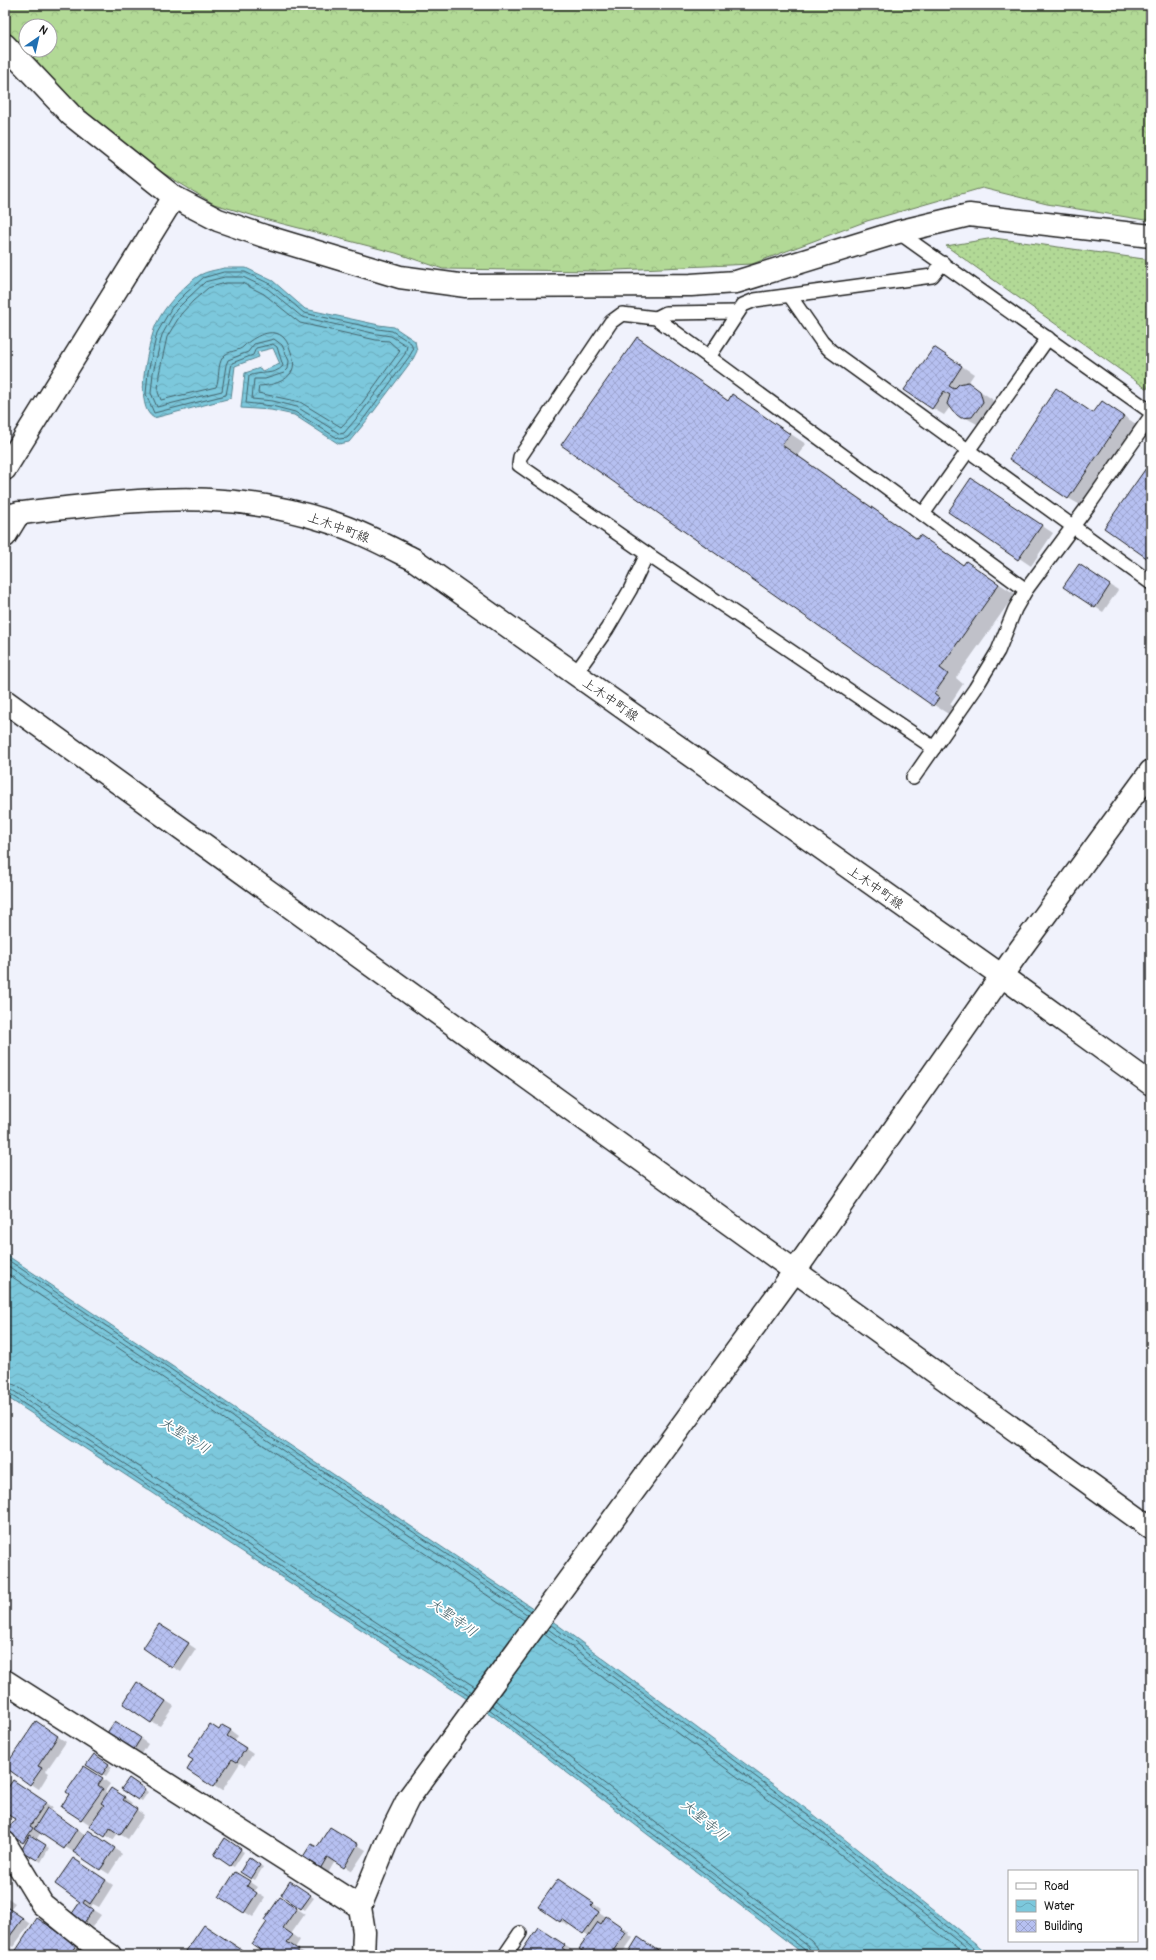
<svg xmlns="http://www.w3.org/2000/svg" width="1156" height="1960" font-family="Pangolin,'Klee One',sans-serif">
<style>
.grass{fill:url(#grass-dots);stroke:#677a59}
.forest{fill:url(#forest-crowns);stroke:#677a59;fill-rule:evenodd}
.water{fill:url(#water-waves);stroke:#56838f}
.shadow{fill:#0003}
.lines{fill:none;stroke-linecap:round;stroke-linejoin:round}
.shore{stroke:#426169;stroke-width:1}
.building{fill:url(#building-cross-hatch);stroke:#1c1c1c}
.service-casing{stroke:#1c1c1c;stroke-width:16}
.minor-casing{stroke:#1c1c1c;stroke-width:25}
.secondary-casing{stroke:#1c1c1c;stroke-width:25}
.service{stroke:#fff;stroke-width:13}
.minor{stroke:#fff;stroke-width:22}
.secondary{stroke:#fff;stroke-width:22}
.labels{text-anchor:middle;stroke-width:3.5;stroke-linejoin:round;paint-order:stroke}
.street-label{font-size:13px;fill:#1c1c1c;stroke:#fff}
.water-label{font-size:14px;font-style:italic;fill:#426169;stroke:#fff}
</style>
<defs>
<pattern id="grass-dots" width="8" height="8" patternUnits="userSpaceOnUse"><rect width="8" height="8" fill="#b2d996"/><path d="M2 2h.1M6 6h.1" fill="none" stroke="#98ba81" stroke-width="1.8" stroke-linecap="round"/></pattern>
<pattern id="forest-crowns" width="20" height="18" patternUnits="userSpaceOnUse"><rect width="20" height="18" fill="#b2d996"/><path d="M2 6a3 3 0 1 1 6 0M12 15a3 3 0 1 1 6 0" fill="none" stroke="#98ba81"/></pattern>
<pattern id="water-waves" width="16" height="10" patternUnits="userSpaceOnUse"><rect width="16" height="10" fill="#7cc8dc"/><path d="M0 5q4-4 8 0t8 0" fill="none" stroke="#6babbc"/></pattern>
<pattern id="building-cross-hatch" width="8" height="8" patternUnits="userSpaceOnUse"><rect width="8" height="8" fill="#b6c0f1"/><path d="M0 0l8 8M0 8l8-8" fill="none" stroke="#9ca4ce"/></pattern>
</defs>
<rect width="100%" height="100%" fill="#f0f2fc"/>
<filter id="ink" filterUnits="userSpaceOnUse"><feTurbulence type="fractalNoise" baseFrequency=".025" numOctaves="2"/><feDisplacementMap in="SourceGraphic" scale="8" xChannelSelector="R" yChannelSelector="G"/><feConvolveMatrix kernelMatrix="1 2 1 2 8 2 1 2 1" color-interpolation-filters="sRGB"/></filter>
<g filter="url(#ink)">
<polygon class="grass" points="994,238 1151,260 1151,379 1147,389 946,246"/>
<path class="forest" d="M5,5H1151V221L1047,204L982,188L867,221L752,264L594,271L443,269L396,253L268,220L214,204L150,165L46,81L5,32ZM26,26H50V50H26Z"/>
<g class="water">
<path d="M224,268H246L273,281L305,309L379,325L394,327L415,341L417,351L413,359L368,419L349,442L339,444L294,415L271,410L241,408L245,373L260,368L262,371L280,364L273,348L257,352L259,357L235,366L231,398L154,418C134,407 147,352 153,333C155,324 163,311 169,304C177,294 190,281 200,275C207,271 217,270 224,268Z"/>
<polygon points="5,1254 558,1625 813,1814 990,1955 805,1955 493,1716 5,1396"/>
</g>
<g class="shadow">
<polygon points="637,339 653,348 729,401 733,396 806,444 798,455 918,539 920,536 964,565 966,562 1015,594 956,678 963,684 950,704 955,708 950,715 934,705 563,445"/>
<polygon points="934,348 974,374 968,383 992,399 995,409 979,425 953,411 950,407 944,415 932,408"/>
<polygon points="1056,390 1094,414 1102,402 1139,426 1084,507 1068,498"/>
<polygon points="971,479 1053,533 1031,566 949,511"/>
<polygon points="1087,570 1118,590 1103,612 1095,607"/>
<polygon points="168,1630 196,1649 181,1672 173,1667"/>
<polygon points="138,1683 174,1706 160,1726 152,1722"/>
<polygon points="44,1727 66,1742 46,1771 49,1773 39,1789 6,1768"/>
<polygon points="123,1727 148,1744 140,1757 132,1753"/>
<polygon points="230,1730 238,1736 234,1741 253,1754 245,1766 240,1763 222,1791 188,1770 219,1731"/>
<polygon points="98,1757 112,1767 106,1776 102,1774"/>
<polygon points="93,1772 110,1784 105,1791 109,1794 120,1794 132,1803 130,1805 144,1815 128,1839 118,1833 113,1840 62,1806"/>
<polygon points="133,1781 148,1792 142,1801 122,1789"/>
<polygon points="21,1786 53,1808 50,1811 86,1835 96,1836 122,1854 109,1874 41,1832 36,1840 49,1848 41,1862 22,1850 26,1844 7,1832 16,1819 5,1812 5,1794"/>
<polygon points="338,1833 366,1850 352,1871 335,1861 327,1875 319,1870 317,1849"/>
<polygon points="229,1842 244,1852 234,1867 230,1865"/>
<polygon points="253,1861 263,1867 255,1880 241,1872"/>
<polygon points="81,1864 113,1885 99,1907 93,1904 90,1908 101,1915 92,1927 73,1914 82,1901"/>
<polygon points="244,1878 257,1887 254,1891 265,1898 253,1917 220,1897"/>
<polygon points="294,1884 314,1898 305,1910 302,1908"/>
<polygon points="566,1885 601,1909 599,1912 629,1932 628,1934 633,1938 621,1955 589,1955 581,1949 589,1936 570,1923 568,1926 560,1921"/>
<polygon points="5,1896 15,1903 10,1909 30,1924 13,1947 5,1942"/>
<polygon points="289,1903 305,1914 291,1934 300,1940 295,1948 306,1955 269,1955"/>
<polygon points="38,1919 54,1928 92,1954 14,1955"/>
<polygon points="212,1931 249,1955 194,1955"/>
<polygon points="546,1933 572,1950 570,1954 572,1955 520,1955"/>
</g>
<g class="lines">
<g class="shore">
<path d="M224,272H245L270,284L304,313L378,329L392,331L411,343L413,350L409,357L365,417L347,438L339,439L295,412L272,406L246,403L249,376C260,371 274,376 283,366L277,347L273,344L256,348L253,355L232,363L226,395L154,413L146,394L148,372L157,333L172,307L186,293L203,278Z"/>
<polygon points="225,277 243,277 268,289 302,317 377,334 391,336 407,346 405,354 361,413 344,433 340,434 297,407 273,401 252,399 254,379 265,379 284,373 288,369 289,361 282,345 274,339 254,344 248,352 228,360 226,365 222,391 157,407 151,393 153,373 162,335 176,310 189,297 205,282"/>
<path d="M226,283H242L264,294L300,323L376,340L389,341L400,351L357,410L341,427L300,402L258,393L259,386C280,385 301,376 291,352C289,347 288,342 284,338C273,326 253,337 244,346C239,352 228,350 223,357C217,365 220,378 216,387L161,400L158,392L159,374L167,337L181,314L193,301L208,288Z"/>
<polyline points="5,1258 531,1611"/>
<polyline points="5,1264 528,1615"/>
<polyline points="5,1272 524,1620"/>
<polyline points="5,1382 15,1385 475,1687"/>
<polyline points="5,1388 12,1390 472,1692"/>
<polyline points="5,1393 9,1394 469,1696"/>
<polyline points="551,1625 810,1817 983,1955"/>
<polyline points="548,1629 807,1821 975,1955"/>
<polyline points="544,1634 804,1826 965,1955"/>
<polyline points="495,1700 811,1941 816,1947 818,1955"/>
<polyline points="492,1705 808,1946 812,1955"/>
<polyline points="489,1709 805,1950 807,1955"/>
</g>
</g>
<g class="building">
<polygon points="637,337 728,401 732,394 790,434 782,445 917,539 920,535 963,565 966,561 999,584 940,668 948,674 934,694 939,698 933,706 561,445"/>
<polygon points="934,347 962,366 949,386 954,389 959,384 968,382 980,391 983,402 972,417 961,418 953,412 947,404 950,395 944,391 932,409 904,390"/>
<polygon points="1056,388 1093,413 1102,401 1124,416 1068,499 1009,459"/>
<polygon points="1151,461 1151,554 1148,559 1104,528"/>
<polygon points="971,478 1042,525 1018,560 948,512"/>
<polygon points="1079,564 1110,585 1095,608 1063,587"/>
<polygon points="159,1624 189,1643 172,1668 143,1648"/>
<polygon points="137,1682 166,1701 151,1723 123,1704"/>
<polygon points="36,1721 58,1736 38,1766 42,1768 30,1785 5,1767"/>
<polygon points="115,1721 141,1738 131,1754 105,1736"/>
<polygon points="210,1724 219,1730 222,1725 231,1730 227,1736 246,1748 237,1762 232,1759 213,1787 187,1770 193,1760 188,1757"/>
<polygon points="94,1754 109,1764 102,1775 86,1765"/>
<polygon points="84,1766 103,1778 98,1785 103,1789 81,1820 61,1807 69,1794 66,1792"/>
<polygon points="129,1778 145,1789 138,1800 121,1789"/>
<polygon points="13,1780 46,1802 30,1826 33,1828 23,1843 6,1832 15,1819 5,1813 5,1792"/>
<polygon points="111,1788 125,1797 123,1800 137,1809 120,1835 110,1828 105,1837 89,1826 104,1805 101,1803"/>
<polygon points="47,1808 77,1829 64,1849 34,1829"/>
<polygon points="330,1827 358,1844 344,1868 327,1857 319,1871 301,1860 311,1844 317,1847"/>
<polygon points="88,1830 115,1848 100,1870 73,1852"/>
<polygon points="30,1835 46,1845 37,1860 21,1851"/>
<polygon points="225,1838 241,1849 230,1866 214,1855"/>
<polygon points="249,1857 260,1865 251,1879 240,1872"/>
<polygon points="73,1858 106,1880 90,1904 85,1900 83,1903 93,1910 84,1923 71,1915 80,1902 55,1884"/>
<polygon points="235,1872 250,1881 247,1886 257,1893 244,1913 219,1897"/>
<polygon points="558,1879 594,1903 591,1906 599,1912 583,1934 562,1919 560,1922 538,1907"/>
<polygon points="290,1881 311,1895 301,1909 281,1895"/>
<polygon points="280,1897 297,1908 283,1928 293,1935 287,1942 299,1950 296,1955 268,1955 252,1944 267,1922 264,1920"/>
<polygon points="5,1906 23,1918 5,1943"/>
<polygon points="606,1916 622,1927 620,1929 626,1933 610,1955 595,1955 591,1952 588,1955 579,1949 598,1922 601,1924"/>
<polygon points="37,1918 77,1944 69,1955 13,1955"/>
<polygon points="204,1925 242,1950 238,1955 192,1955 186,1951"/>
<polygon points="538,1927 565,1945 562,1948 572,1955 519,1955"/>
<polygon points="638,1937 664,1955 627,1955"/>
</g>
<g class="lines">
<defs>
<g id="service">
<polyline points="898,232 1151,412"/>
<polyline points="790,296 822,342 831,351 1151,583"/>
<polyline points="656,318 666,313 738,312"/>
<polyline points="709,357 743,305 755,300 932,276 943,263"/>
<polyline points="923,514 1048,338"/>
<polyline points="575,674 607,629 630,590 647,554"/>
<polyline points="934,748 647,554 519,465 520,457 611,322 622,314 656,318 1026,590"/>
<polyline points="913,778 975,689 998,651 1015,609 1026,590 1091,502 1151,416"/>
<polyline points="505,1955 520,1933"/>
</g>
<g id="minor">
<polyline points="5,45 71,115 174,197 218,220 264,236 400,277 466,286 691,285 736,282 898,232 969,215 1151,236"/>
<polyline points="5,469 174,197"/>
<polyline points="5,536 19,513"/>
<polyline points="5,701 1151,1528"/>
<polyline points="5,1681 360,1907"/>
<polyline points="5,1843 42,1904 87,1940 110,1955"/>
<polyline points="363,1955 364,1932 360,1907 387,1841 408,1799 795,1271 1016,955 1151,771"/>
</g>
<path id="secondary" d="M5,516C31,511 57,509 83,506C171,496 242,494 327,521C357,530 385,545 413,559L1002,976L1151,1084"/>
</defs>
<use href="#service" class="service-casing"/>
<use href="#minor" class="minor-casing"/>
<use href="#secondary" class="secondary-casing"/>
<use href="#service" class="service"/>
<use href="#minor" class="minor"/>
<use href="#secondary" class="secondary"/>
</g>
</g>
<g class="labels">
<g class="street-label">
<text transform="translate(339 527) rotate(20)" y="5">上木中町線</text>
<text transform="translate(611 699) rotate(35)" y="5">上木中町線</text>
<text transform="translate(876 887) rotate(35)" y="5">上木中町線</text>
</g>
<g class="water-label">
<text transform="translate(185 1435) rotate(32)" y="5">大聖寺川</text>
<text transform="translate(453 1617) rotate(35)" y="5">大聖寺川</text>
<text transform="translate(705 1820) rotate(40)" y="5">大聖寺川</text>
</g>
</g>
<rect width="1156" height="1960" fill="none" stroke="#fff" stroke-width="20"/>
<rect x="10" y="10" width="1136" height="1940" fill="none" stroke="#1c1c1c" stroke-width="1.5" filter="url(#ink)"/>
<rect x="1008" y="1870" width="130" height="72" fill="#ffffff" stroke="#a4a4a4"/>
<rect x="1016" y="1883" width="20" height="6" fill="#ffffff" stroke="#a4a4a4"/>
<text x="1044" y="1890" font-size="12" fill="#1c1c1c">Road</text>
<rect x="1016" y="1900" width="20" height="12" fill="url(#water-waves)" stroke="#a4a4a4"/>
<text x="1044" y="1910" font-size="12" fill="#1c1c1c">Water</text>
<rect x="1016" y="1920" width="20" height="12" fill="url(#building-cross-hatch)" stroke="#a4a4a4"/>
<text x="1044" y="1930" font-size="12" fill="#1c1c1c">Building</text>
<g transform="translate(38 38) rotate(34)"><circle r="19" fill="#ffffff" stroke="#a4a4a4"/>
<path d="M0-3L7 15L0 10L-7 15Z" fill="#1f6fb2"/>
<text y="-6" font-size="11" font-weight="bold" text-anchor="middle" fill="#1c1c1c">N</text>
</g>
</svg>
